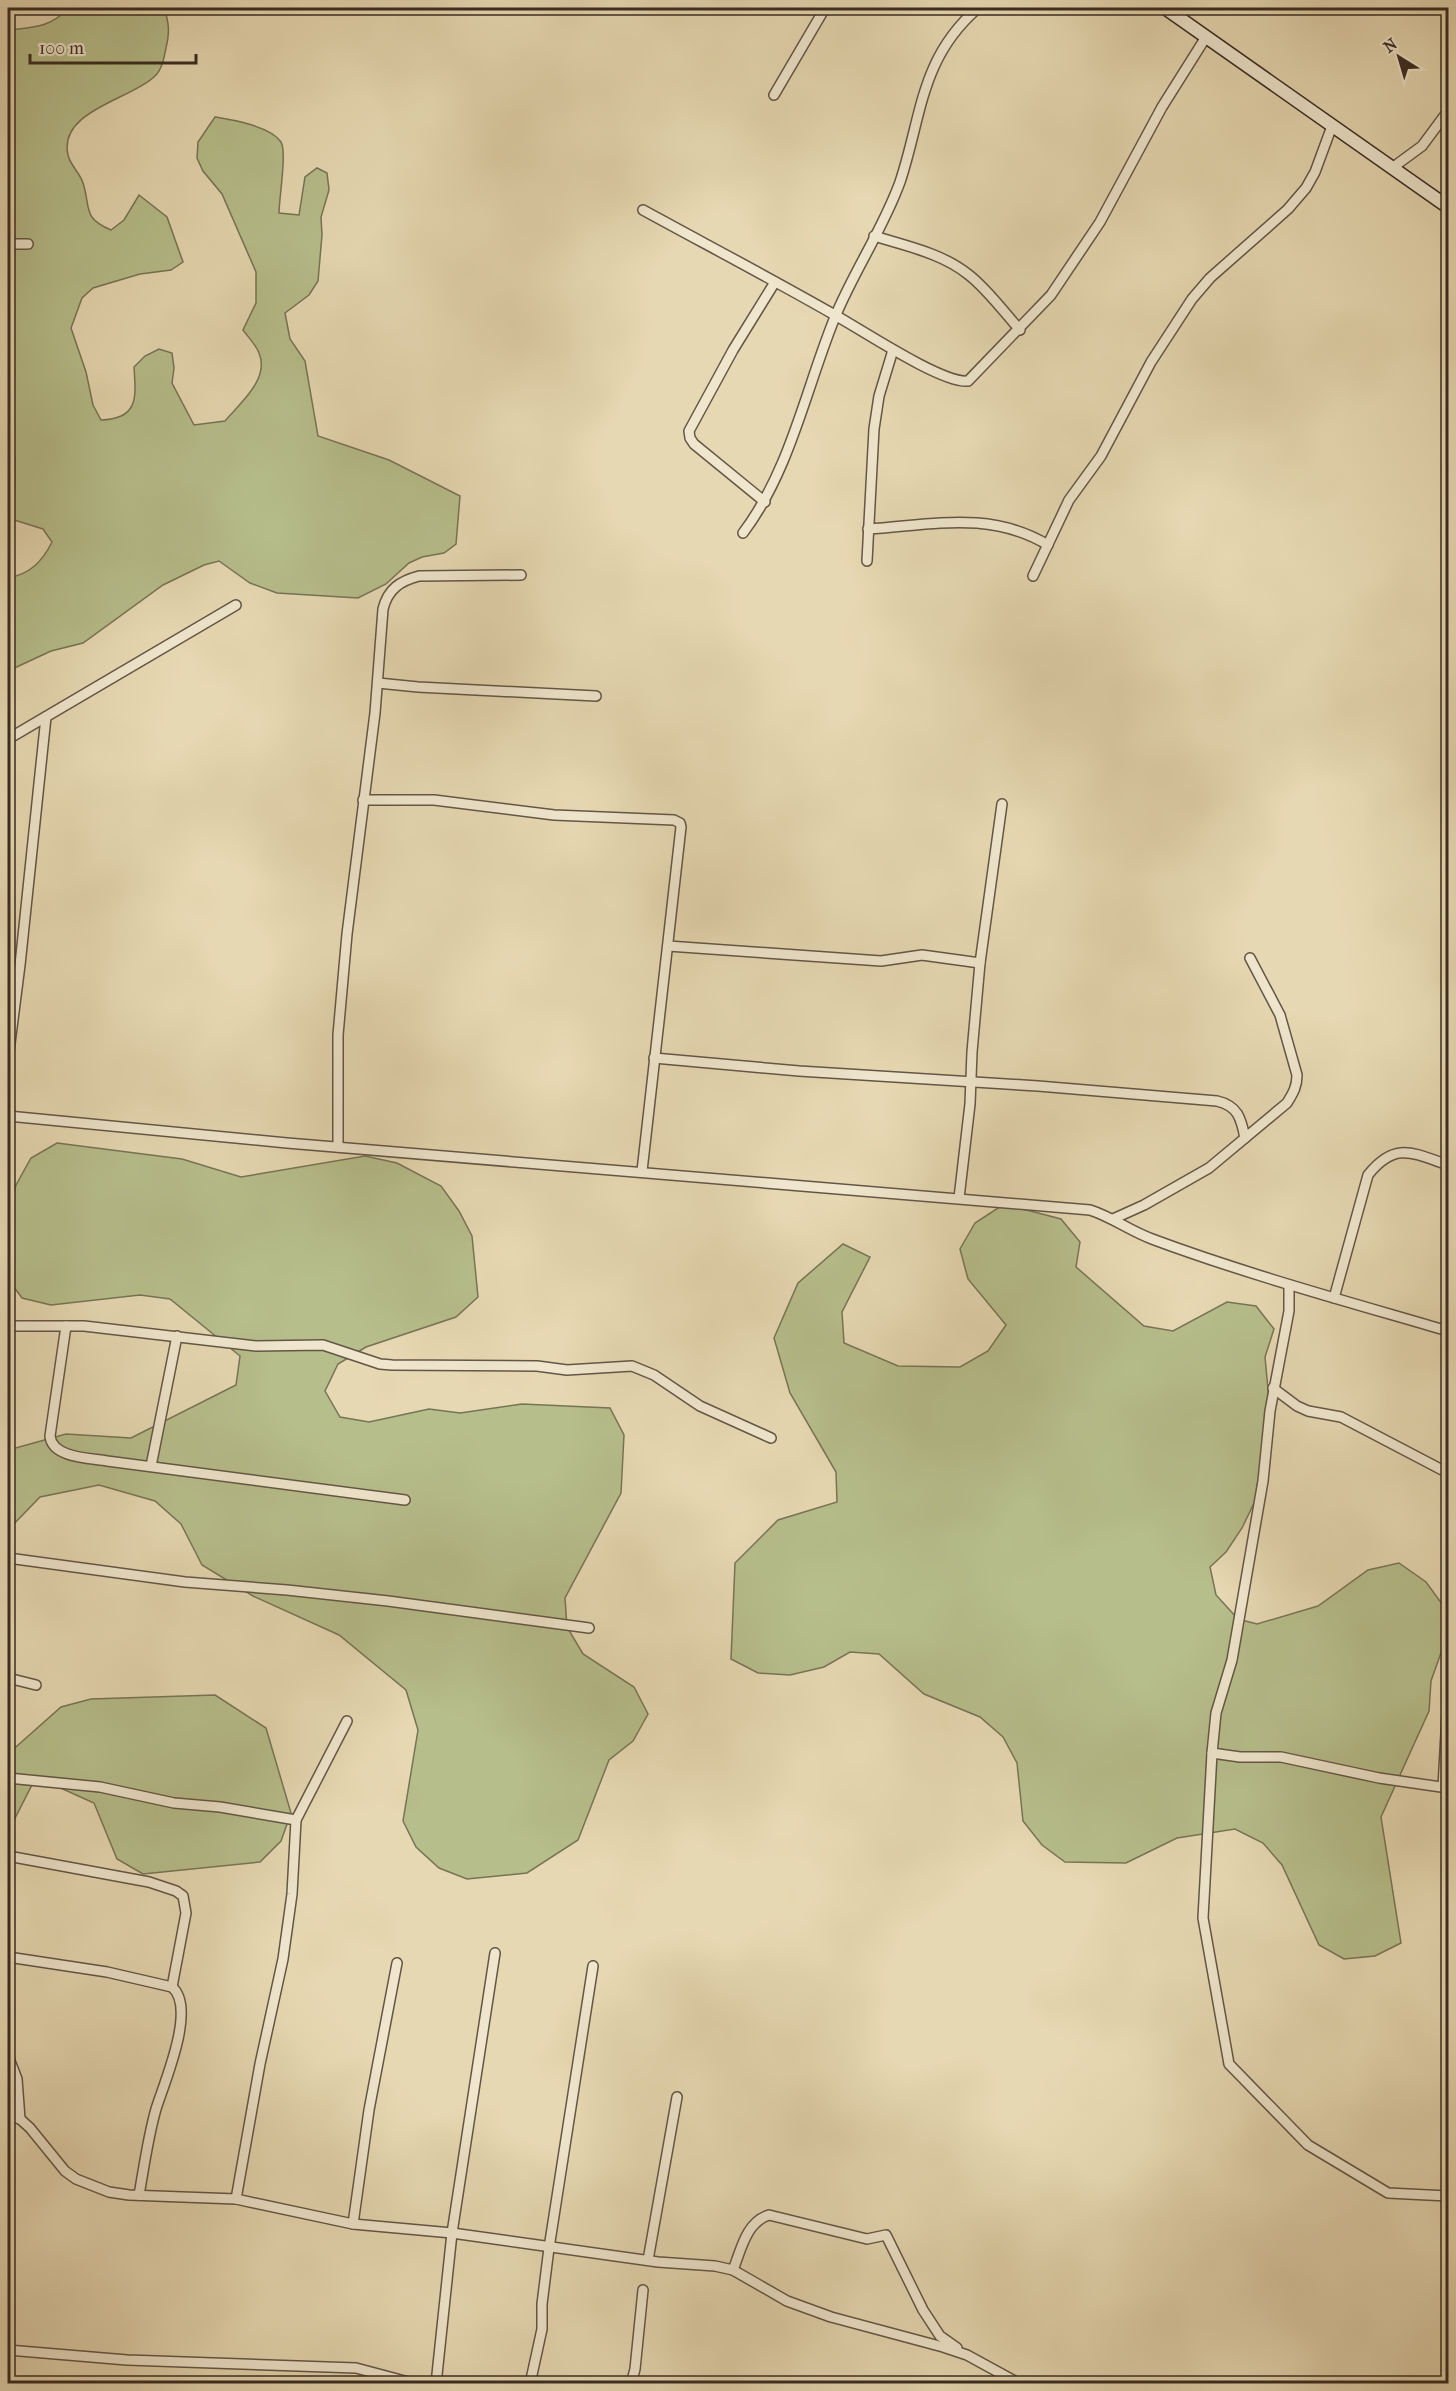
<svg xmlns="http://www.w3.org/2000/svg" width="1456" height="2391" font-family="'IM FELL French Canon',serif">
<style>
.green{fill:#b6be8b;stroke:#777456;stroke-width:1.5}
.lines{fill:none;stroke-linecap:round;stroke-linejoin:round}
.minor-casing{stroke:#645646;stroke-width:12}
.secondary-casing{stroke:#382b22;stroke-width:15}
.minor{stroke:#efe6cd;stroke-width:9}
.secondary{stroke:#efe6cd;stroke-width:12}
</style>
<rect width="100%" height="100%" fill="#e6d8b2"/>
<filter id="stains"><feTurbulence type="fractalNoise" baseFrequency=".00333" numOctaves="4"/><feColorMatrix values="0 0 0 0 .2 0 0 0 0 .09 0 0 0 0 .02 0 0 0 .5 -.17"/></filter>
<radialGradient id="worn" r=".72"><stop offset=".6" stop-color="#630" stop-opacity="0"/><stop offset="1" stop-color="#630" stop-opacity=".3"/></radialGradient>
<g class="green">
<path d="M70,8H164C169,22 170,33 166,48C164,58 162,70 154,77C131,99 58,111 68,155C70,165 80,173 83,183C91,208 82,218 111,230L124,220L139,195L167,217L183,262L171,270L140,274L93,288L82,298L71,328L86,372L93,405L101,420C139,419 136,397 134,367L145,356L159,349L172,353L174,368L172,383L194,425L225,421C240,403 270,379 259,353C256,345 248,337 243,330L256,303V272L222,194L203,171L197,158L198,142L215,117C233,120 270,126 281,142C287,152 279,199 279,213L299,215L305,177L317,168L327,173L329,190L321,217L322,235L318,281L309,295L285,313L290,339L305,361L318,436L389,460L460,496L456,544L444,553L422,557L409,563L386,584L358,598L277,593L250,583L219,561L204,565L163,585L83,643L51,651L8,671V578C30,574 42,562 52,542L43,529L14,520L15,458L8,444V30C37,27 47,28 70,8Z"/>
<polygon points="57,1143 182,1159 241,1177 365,1156 397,1163 441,1186 459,1211 472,1236 478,1297 456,1317 366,1347 338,1364 325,1391 340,1417 369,1422 429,1409 460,1413 522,1404 610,1408 624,1435 621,1493 565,1598 567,1627 583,1654 634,1687 648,1714 633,1741 609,1760 578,1840 527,1873 467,1879 439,1868 416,1847 403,1821 418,1730 406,1690 339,1635 253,1596 202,1565 181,1524 155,1501 99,1485 40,1497 8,1530 8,1450 66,1434 131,1438 236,1385 240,1356 170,1299 140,1295 51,1305 22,1298 8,1279 8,1214 16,1185 31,1158"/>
<polygon points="1004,1204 1061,1219 1080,1242 1076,1267 1144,1326 1173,1331 1227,1302 1256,1306 1274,1329 1265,1357 1270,1411 1255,1501 1242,1528 1226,1552 1210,1567 1216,1595 1238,1619 1257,1624 1318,1606 1368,1570 1399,1563 1426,1582 1445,1608 1447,1636 1431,1681 1429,1711 1381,1817 1401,1943 1375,1956 1344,1959 1319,1945 1282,1865 1263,1843 1235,1829 1177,1838 1126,1863 1065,1862 1042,1845 1023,1821 1017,1763 1003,1737 980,1717 924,1694 879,1654 850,1652 824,1667 790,1675 758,1673 731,1659 735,1563 778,1520 837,1502 836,1472 790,1393 774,1338 798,1283 843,1244 870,1257 842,1312 844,1343 898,1366 960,1367 988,1351 1006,1325 968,1279 960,1249 975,1223"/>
<polygon points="215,1695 266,1728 291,1813 281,1841 260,1862 143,1874 117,1859 94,1803 36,1777 8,1832 8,1754 61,1707 91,1699"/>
</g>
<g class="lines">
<defs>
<g id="minor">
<polyline points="806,8 823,10"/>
<polyline points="774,95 825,8"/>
<polyline points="1392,168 1422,146 1448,111"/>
<path d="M643,210C707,245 770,278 833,314C859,328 942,384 968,381L1051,295L1100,222L1162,107L1206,37"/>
<path d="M874,236C906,246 942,253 969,275C988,290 1003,311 1020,330"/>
<polyline points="8,244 28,244"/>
<polyline points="765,502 694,444 690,438 689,431 733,350 775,282"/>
<path d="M868,529C932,525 990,510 1048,545"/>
<path d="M743,533C790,471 806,388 835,317C854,271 883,229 900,182C922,116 920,58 978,8"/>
<polyline points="867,561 874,429 879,396 893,350"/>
<polyline points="1033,576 1069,500 1101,456 1151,362 1192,299 1210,278 1288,209 1306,188 1315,172 1332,126"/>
<polyline points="378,683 418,687 596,696"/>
<polyline points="8,739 236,605"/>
<polyline points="363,800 434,800 554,815 674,820 680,823 681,827 642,1171"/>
<polyline points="668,946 881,961 922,955 980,963"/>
<path d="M654,1058L799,1071L1038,1086L1217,1101C1238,1106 1241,1118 1245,1138"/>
<polyline points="8,1059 20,965 46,717"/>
<path d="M8,1116L287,1143L1090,1210C1112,1217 1130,1231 1152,1239C1249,1275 1349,1302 1448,1331"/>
<path d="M338,1147V1035L347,934L375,713L383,609C388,589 400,581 419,576L521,575"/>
<polyline points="959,1198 970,1104 972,1052 980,963 1002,804"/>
<path d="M1113,1219L1144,1205L1209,1168L1287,1103C1293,1093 1297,1087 1297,1075L1280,1015L1250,958"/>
<polyline points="1289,1285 1289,1311 1270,1411 1263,1481 1232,1660 1216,1713 1212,1753 1240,1757 1281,1757 1379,1778 1448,1788"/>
<path d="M1334,1298L1368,1175C1395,1141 1413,1153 1448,1165"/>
<polyline points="8,1326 84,1326 256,1346 323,1345 380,1364 392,1365 537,1366 567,1370 632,1366 654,1375 700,1406 771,1438"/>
<path d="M66,1326L50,1436C52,1458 90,1458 107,1461L405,1500"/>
<polyline points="1273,1388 1297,1406 1308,1411 1341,1417 1448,1473"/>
<polyline points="151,1466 177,1336"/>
<polyline points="8,1558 185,1582 287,1590 388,1601 589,1628"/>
<polyline points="8,1678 36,1685"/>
<polyline points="1212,1753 1203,1918 1229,2064 1308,2145 1388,2193 1448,2196"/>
<polyline points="8,1778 100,1787 174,1803 220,1807 296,1820"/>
<polyline points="1443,1787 1448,1697"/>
<polyline points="8,1856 149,1882 176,1891 183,1896 186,1913 172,1987"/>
<path d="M8,1957L107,1972L172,1987C197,2008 164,2083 156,2109C148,2137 144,2167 139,2195"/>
<polyline points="8,2056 17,2079 20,2119"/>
<polyline points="8,2116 20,2119 30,2128 65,2171 76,2179 109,2192 129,2195 236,2199 353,2224 452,2233 658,2262 715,2266 733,2270 787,2301 831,2317 943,2347 967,2355 1020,2384"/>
<polyline points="236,2199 260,2064 283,1959 292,1894 296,1820 347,1721"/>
<polyline points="353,2224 369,2110 397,1963"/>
<polyline points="648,2260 677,2097"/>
<path d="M733,2270C741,2250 746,2222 769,2215L867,2239L886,2235L923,2310L940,2336L957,2348"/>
<polyline points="8,2350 127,2360 356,2368 416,2384"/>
<polyline points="436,2384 452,2233 495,1953"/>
<polyline points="530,2384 542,2329 542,2304 549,2248 593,1966"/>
<polyline points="631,2384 635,2369 643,2290"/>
</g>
<polyline id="secondary" points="1165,8 1448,207"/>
</defs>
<use href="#minor" class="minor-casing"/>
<use href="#secondary" class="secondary-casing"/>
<use href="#minor" class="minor"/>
<use href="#secondary" class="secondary"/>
</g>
<rect width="1456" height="2391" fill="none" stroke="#e6d8b2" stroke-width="30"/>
<rect x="9" y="9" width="1438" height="2373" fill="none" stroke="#382b22" stroke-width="3"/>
<rect x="15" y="15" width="1426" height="2361" fill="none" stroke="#382b22" stroke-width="1.5"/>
<g transform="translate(1399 57) rotate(323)" stroke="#efe6cd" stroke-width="4.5" paint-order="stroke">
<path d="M0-4.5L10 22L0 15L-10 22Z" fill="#382b22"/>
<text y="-9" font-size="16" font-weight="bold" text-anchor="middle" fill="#382b22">N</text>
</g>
<path d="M30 54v9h166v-9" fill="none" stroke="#382b22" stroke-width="3"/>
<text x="39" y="54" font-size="18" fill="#382b22" stroke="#efe6cd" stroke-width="4.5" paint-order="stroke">100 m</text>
<rect width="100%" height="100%" filter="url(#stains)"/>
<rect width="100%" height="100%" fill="url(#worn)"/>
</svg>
